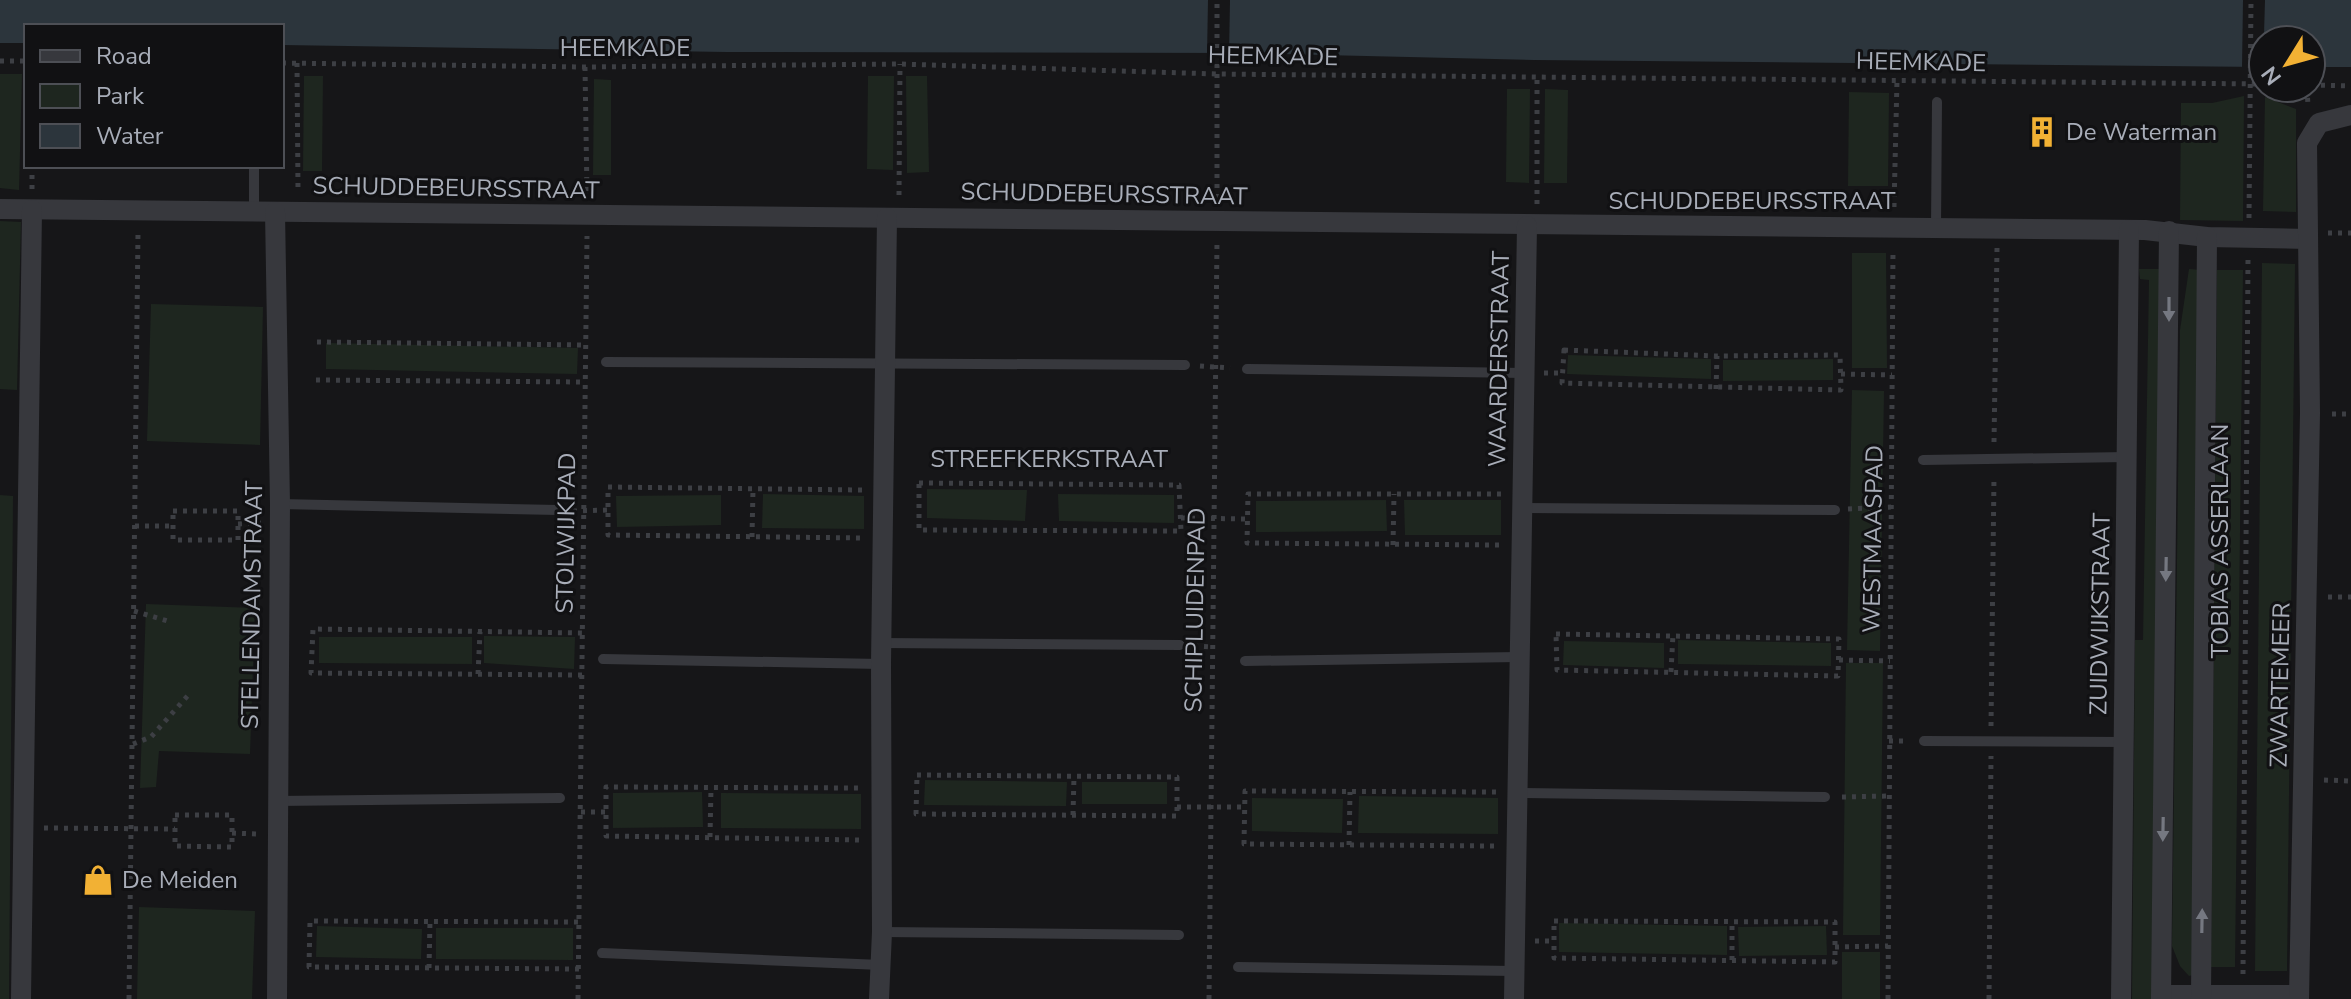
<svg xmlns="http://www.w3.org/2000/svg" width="2351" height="999" font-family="'Nunito Sans',sans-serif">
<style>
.green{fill:#1e261f}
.water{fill:#2c353c}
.pier{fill:#161618}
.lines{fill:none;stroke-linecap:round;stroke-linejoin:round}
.path{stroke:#3d3f44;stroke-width:5;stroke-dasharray:4 6;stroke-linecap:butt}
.lane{stroke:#37383d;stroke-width:10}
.street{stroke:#37383d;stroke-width:20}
.oneway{fill:#757881}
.labels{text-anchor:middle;stroke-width:6;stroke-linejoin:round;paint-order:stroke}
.street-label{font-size:24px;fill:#a8adb8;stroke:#111113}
.poi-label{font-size:24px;fill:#a8adb8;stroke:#111113;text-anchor:start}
</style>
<rect width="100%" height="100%" fill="#161618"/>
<g class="green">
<polygon points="0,74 22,74 19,190 0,188"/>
<polygon points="304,76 323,76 322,171 303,171"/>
<polygon points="868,76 894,76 893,170 867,169"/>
<polygon points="906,76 927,76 929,172 907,173"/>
<polygon points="594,79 611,80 611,175 593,175"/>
<polygon points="1507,89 1530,89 1529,183 1506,182"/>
<polygon points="1545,89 1568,90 1567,183 1544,183"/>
<polygon points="1849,92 1889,93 1888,186 1848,186"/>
<polygon points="2244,96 2243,221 2180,220 2181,103 2212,103"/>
<polygon points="2265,97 2296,109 2296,212 2263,211"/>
<polygon points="0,221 21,222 17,390 0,389"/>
<polygon points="1852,253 1886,253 1887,368 1852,368"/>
<polygon points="2262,263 2295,264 2287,971 2255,971"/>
<polygon points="2139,269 2162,269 2155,999 2132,999 2135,640 2143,640 2149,280 2140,279"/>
<polygon points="2189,269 2201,270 2193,975 2189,976 2180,966 2172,946 2180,330"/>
<polygon points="2217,270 2243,270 2235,967 2211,967"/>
<polygon points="151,304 263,307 260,445 147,441"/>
<polygon points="326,343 578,348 577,374 326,369"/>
<polygon points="1568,355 1711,359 1711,379 1567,374"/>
<polygon points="1833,359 1833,380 1723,381 1723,360"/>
<polygon points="1852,390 1884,391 1880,651 1847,650"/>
<polygon points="927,489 1027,490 1025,521 927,518"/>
<polygon points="763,494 864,496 864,529 762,528"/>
<polygon points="1058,494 1174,495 1174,523 1059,521"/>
<polygon points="0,495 13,496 9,999 0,999"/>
<polygon points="721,495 721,525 617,527 616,496"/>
<polygon points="1386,500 1387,531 1256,532 1256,501"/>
<polygon points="1404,500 1501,500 1501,535 1405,535"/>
<polygon points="146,604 255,608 250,754 159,751 156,787 140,788"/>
<polygon points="484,636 575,637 574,669 484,663"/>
<polygon points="319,637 472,637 472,664 319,663"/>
<polygon points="1678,640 1831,643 1831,666 1678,664"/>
<polygon points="1564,641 1664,643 1664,668 1563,665"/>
<polygon points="1846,663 1883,663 1880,935 1843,935"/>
<polygon points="925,780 1067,782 1066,806 924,805"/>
<rect x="1082" y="782" width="85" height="22"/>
<polygon points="702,792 703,827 613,828 613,793"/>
<polygon points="721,793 861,794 861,829 721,828"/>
<polygon points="1359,796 1498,798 1498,834 1358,833"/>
<polygon points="1252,798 1343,799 1342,833 1252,831"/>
<polygon points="139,907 255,911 252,999 137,999"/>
<polygon points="1559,923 1727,926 1727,955 1559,952"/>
<polygon points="317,926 422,929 421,959 316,957"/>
<polygon points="1826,926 1827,955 1739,956 1738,927"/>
<polygon points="436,928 573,928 573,960 436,959"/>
<rect x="1842" y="952" width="38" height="47"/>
</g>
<polygon class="water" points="0,0 2351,0 2351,67 2311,67 2311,40 2263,40 2263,67 1534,60 1244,53 726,52 282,45 282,26 26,26 26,43 0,43"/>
<g class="pier">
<polygon points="1208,0 1230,0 1229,56 1207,56"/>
<polygon points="2243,0 2265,0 2263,69 2242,69"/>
</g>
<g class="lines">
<g class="path">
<polyline points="0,61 26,61"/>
<polyline points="282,63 585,67 900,64 1216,74 2263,84"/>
<polyline points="297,63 298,191"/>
<polyline points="585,67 587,194"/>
<polyline points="2311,85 2351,86"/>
<polyline points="2307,88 2308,106"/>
<polyline points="32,189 32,166"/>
<polyline points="899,195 900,64"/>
<polyline points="1217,198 1217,0"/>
<polyline points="1537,204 1537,77"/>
<polyline points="1894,207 1897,80"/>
<polyline points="2249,218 2251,0"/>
<polyline points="2328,233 2351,233"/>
<polyline points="317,342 586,345"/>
<polygon points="1564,350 1717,356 1840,355 1841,390 1562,383"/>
<polyline points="1200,366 1230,368"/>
<polyline points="1544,373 1563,373"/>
<polyline points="1841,374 1892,375"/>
<polyline points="316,380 586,382"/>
<polyline points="1716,389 1717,356"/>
<polyline points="2332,414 2351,414"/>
<polyline points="1994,442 1997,248"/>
<polygon points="919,483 1179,485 1181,531 919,530"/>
<polyline points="862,490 608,487 608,535 863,538"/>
<polyline points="1848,509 1891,507"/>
<rect x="173" y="511" width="65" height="29"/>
<polyline points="573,511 608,510"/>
<polyline points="1181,518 1248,519"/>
<polyline points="238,524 261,523"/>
<polyline points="135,526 173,526"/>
<polyline points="752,537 753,489"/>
<polyline points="1393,545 1394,494"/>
<polyline points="1499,545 1247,543 1248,494 1501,494"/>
<polyline points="2328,597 2351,597"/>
<polyline points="134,611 171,622"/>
<polygon points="1556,634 1839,639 1838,676 1557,670"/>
<polyline points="1194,646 1213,647"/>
<polyline points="1839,660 1890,661"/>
<polyline points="1671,672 1673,634"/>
<polyline points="478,674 480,632"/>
<polyline points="582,675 311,673 313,629 583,633"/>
<polyline points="1991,726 1994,476"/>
<polyline points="1889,741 1908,741"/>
<polyline points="133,744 151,737 191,692"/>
<polygon points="917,775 1177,777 1177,816 916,814"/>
<polyline points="2324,780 2351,781"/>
<polyline points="1842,797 1889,796"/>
<polyline points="1177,807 1244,807"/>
<polyline points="581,812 606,812"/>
<polygon points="175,815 232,815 232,847 175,846"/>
<polyline points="1073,815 1074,776"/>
<polyline points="44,828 175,829"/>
<polyline points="232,833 256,834"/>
<polyline points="710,837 711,788"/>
<polyline points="859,840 606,836 606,787 862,788"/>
<polyline points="1349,845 1350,792"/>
<polyline points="1494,846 1244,844 1245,791 1496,792"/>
<polygon points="1554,921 1835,922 1835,962 1554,958"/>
<polyline points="1535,941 1554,941"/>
<polyline points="1835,947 1888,946"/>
<polyline points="1732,960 1732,921"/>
<polyline points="429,968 430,921"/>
<polyline points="579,969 309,967 310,921 580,922"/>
<polyline points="2243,974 2248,260"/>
<polyline points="129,999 138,232"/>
<polyline points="578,999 587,236"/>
<polyline points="1209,999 1217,240"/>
<polyline points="1888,999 1893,249"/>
<polyline points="1989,999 1991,756"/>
</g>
<g class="lane">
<polyline points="254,166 254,212"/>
<polyline points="1936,228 1937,102"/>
<polyline points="606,362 1185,365"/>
<polyline points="1247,369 1524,373"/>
<polyline points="1923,460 2127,457"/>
<polyline points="280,504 558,510"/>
<polyline points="1522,508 1835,510"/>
<polyline points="882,643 1180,645"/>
<polyline points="603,659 881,664"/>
<polyline points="1245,661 1519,657"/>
<polyline points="1924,741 2125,742"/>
<polyline points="1517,793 1825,797"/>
<polyline points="276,801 560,798"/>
<polyline points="882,932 1179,935"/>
<polyline points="602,953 881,965"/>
<polyline points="1238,967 1514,971"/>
</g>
<g class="street">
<polyline points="0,209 2145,230 2207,237 2308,239"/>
<polyline points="275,212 280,504 277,999"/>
<polyline points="2161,995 2297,995"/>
<polyline points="21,999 32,210"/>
<polyline points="879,999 882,932 881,664 887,218"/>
<polyline points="1514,999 1527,226"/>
<polyline points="2121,999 2129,230"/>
<polyline points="2161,999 2169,231"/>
<polyline points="2201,999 2207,237"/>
<polyline points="2299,999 2310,413 2307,143 2319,123 2351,115"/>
</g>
</g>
<defs><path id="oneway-solid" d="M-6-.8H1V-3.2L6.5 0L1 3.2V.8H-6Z" transform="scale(2)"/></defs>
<g class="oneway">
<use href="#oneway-solid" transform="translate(2169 309) rotate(90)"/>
<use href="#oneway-solid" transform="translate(2166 569) rotate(91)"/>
<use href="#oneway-solid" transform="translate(2163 829) rotate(91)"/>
<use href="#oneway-solid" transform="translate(2202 921) rotate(-89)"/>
</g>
<defs>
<symbol id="building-bare" viewBox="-9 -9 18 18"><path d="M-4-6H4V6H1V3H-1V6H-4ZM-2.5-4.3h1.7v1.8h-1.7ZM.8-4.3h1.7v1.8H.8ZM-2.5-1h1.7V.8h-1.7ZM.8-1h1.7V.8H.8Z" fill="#f2b134" stroke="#111113" stroke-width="2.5" paint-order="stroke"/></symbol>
<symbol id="shop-bare" viewBox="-9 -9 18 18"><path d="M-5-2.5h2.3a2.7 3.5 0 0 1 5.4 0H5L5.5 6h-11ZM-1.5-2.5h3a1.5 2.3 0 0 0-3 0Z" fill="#f2b134" stroke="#111113" stroke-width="2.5" paint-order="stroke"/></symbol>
</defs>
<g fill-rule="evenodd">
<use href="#building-bare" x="2020" y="110" width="44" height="44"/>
<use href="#shop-bare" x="76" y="858" width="44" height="44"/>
</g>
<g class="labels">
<g class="street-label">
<text x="625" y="56">HEEMKADE</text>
<text transform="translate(1273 56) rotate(1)" y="8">HEEMKADE</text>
<text transform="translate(1921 62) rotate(1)" y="8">HEEMKADE</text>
<text transform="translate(456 188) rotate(1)" y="8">SCHUDDEBEURSSTRAAT</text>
<text transform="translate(1104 194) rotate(1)" y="8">SCHUDDEBEURSSTRAAT</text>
<text x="1752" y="209">SCHUDDEBEURSSTRAAT</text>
<text transform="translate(1499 359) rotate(-89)" y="8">WAARDERSTRAAT</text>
<text x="1049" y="467">STREEFKERKSTRAAT</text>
<text transform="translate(566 533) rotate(-89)" y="8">STOLWIJKPAD</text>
<text transform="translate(1873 539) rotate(-89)" y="8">WESTMAASPAD</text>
<text transform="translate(2220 541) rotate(-90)" y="8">TOBIAS ASSERLAAN</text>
<text transform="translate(252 605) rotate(-89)" y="8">STELLENDAMSTRAAT</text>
<text transform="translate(1195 610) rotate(-89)" y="8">SCHIPLUIDENPAD</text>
<text transform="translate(2100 614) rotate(-89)" y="8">ZUIDWIJKSTRAAT</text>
<text transform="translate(2280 685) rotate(-89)" y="8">ZWARTEMEER</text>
</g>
<g class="poi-label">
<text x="2066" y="140">De Waterman</text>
<text x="122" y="888">De Meiden</text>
</g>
</g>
<rect x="24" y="24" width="260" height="144" fill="#111113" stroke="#4d4f55" stroke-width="2"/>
<rect x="40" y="50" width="40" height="12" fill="#37383d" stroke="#4d4f55" stroke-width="2"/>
<text x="96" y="64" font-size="24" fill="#a8adb8">Road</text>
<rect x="40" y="84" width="40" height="24" fill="#1e261f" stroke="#4d4f55" stroke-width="2"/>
<text x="96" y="104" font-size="24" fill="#a8adb8">Park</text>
<rect x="40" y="124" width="40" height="24" fill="#2c353c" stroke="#4d4f55" stroke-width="2"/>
<text x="96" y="144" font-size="24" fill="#a8adb8">Water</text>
<g transform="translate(2287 64) rotate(233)"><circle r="38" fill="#111113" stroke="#4d4f55" stroke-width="2"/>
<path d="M0-6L14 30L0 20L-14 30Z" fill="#f2b134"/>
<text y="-12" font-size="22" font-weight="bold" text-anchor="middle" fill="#a8adb8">N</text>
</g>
</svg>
